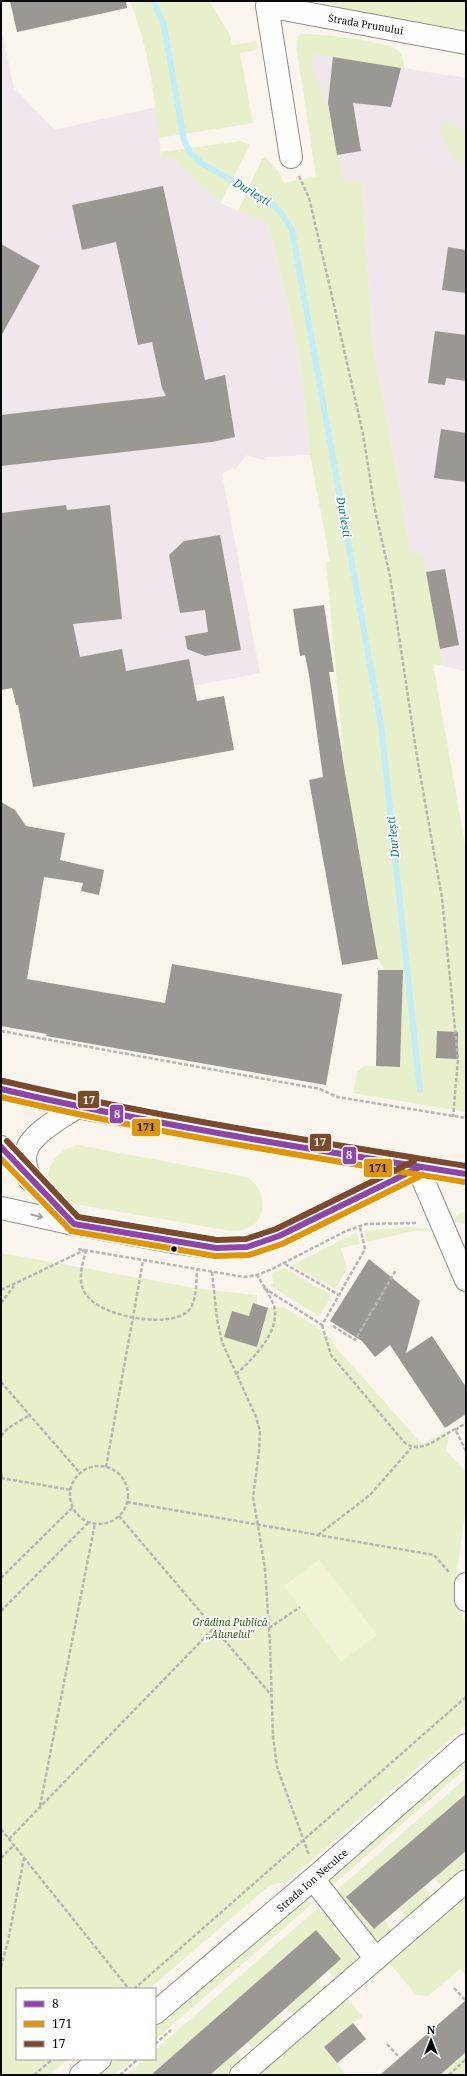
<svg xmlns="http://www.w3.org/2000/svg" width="467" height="2076" font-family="'Noto Serif',serif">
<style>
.industrial{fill:#efe7eb}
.green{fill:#e7f0ca}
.pitch{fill:#f0f3d4}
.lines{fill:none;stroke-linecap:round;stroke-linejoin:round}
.stream{stroke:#c0edf6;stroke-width:6}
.building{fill:#9b9893}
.minor-casing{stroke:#918f8b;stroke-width:24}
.major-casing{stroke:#7e7d78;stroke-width:24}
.path{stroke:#b6b5b4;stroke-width:2.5;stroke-dasharray:4 2;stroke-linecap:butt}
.minor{stroke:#fefefc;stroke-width:22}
.major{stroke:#ebe2d5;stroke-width:22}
.bus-1-casing{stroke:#fff;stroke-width:9}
.bus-2-casing{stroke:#fff;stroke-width:9}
.bus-3-casing{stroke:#fff;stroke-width:9}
.bus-1{stroke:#8e44ad;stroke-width:6}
.bus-2{stroke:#df9601;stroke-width:6}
.bus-3{stroke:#7a4b2a;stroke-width:6}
.oneway{stroke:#9c9c9b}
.bus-dot{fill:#090909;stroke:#fff;stroke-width:1.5}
.labels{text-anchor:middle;stroke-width:4;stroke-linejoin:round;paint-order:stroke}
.street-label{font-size:10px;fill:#090909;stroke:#fff}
.park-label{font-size:10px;font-style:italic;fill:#346417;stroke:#fff}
.water-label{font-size:11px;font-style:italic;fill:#0d79a1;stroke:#fff}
.line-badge{stroke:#fff;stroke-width:1.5}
.badge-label{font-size:11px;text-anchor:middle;font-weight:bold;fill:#fff}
.pale-badge-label{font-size:11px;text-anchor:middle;font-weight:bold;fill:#111}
</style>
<rect width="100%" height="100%" fill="#f9f5ec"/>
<g class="industrial">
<polygon points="1,28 14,88 55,130 156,107 161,157 173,157 220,203 268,224 299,351 310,455 266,457 263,460 247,455 235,470 233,468 222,474 260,673 91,706 73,625 1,632"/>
<polygon points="314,54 466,78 466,671 444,666 421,552 411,553 372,337 362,181 344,182 312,63"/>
</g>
<g class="green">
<path d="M130,1H209L230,35L232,45L257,41V50L240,53L253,123L159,138C154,91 148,46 130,1Z"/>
<polygon points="326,1 466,1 466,32 340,9"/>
<path d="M301,34C318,33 389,41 399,51C403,56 404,63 405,69L314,54L312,63L332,123L344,182L362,181L372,337L411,553L422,552L444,666L433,664L466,849V1112L353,1093L357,1072L364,1066L400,1067L403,971L384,970L378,959L345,773L326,562L330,561L310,455L299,351L268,224L238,211L262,159L265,157L279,172L284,183L316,176L296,45L297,38Z"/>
<polygon points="443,121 452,124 466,134 464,164 456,161 441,137"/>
<polygon points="241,141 250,145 220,203 173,157 161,157 161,152"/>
<path d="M78,1145L247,1177C264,1187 270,1216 250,1227C245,1230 238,1231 231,1231L69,1203C64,1199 56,1195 52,1189C40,1170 59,1148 78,1145Z"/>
<polygon points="462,1212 466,1213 466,1224 455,1222 455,1217"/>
<polygon points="409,1227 434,1229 434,1231 413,1231 367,1242 364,1231"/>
<polygon points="357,1232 360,1244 341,1248 347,1269 335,1289 292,1265"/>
<polygon points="1,1253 200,1289 257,1295 257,1304 253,1303 249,1316 232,1311 224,1337 257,1346 268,1308 283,1307 312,1324 334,1341 332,1343 422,1444 445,1432 449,1434 446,1451 466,1472 466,1508 455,1584 458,1606 466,1625 466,1725 288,1881 270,1885 149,1989 17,1989 17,2059 68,2059 50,2075 1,2075"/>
<polygon points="285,1268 332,1296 319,1316 269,1285 273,1283 272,1273"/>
<polygon points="466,1754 466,1768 333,1885 327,1879"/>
<polygon points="466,1778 466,1794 346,1897 374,1929 385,1920 391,1929 390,1936 380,1942 375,1938 340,1895 339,1888"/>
<polygon points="463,1853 466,1857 466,1872 445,1890 434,1878"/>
<polygon points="424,1887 434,1898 409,1919 399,1908"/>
<polygon points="466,1889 466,1975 460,1969 428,1996 416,1995 391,1965 389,1960"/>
<polygon points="298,1900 314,1902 155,2040 155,2025"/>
<path d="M318,1908L354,1952C358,1970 351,1973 340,1984L328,1971L341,1959L315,1931L151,2075H127L145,2059H155V2050Z"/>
<polygon points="316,1981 326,1993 297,2019 287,2007"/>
<polygon points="343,1994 362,2016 324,2047 346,2075 252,2075"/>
<polygon points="277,2016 287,2026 257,2053 247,2042"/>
<polygon points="236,2052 245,2062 231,2075 210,2075"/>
<polygon points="466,2052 466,2075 440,2075"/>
<polygon points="116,2059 133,2059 114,2075 98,2075"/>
</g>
<polygon class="pitch" points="319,1559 377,1635 341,1662 284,1586"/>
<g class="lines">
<polyline class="stream" points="154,1 164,26 184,140 190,153 201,163 267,200 280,211 292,230 381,725 420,1090"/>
</g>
<g class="building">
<polygon points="10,1 126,1 127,8 17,32"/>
<polygon points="333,57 401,68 391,107 353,103 361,151 337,155 328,103"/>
<polygon points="163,186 205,380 225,375 235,437 212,442 1,466 1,415 166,396 162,388 152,342 138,345 116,242 82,250 72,205"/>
<polygon points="1,244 40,266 1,336"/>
<polygon points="448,247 466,250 466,293 442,290"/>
<polygon points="435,331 466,335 466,381 446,378 445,385 428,383"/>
<polygon points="441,429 466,433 466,482 434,478"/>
<polygon points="66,505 67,510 110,505 122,619 73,624 80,657 122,649 126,671 189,659 197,701 224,696 234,750 33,787 18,705 16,705 12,688 1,690 1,513"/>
<polygon points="220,535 241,650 205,656 187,649 185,636 208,632 205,610 180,613 169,555 184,541"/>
<polygon points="445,569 459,645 440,649 426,572"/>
<polygon points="324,605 334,672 329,672 345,773 378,959 342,965 309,780 323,777 309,675 305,655 300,656 293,609"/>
<polygon points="1,802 15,810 26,826 65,833 60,860 104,870 99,895 81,891 83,883 44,877 27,979 165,1003 172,964 342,994 326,1085 46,1036 47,1034 1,1026"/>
<polygon points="378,970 403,970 400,1067 376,1066"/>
<polygon points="437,1031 458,1032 458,1059 436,1058"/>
<polygon points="369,1259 420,1301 406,1353 432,1336 466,1387 466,1414 445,1428 390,1345 375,1357 362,1341 330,1321"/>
<polygon points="253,1303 268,1308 257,1347 224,1337 232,1311 249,1316"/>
<polygon points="466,1794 466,1851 374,1929 346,1897"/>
<polygon points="316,1930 341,1959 241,2048 210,2075 151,2075"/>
<polygon points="466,2000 466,2052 440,2075 380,2075"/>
<polygon points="353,2023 366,2039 337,2063 324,2047"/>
</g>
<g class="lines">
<defs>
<g id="minor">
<polyline points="291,157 267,6 466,43"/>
<polyline points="1,1147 74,1224"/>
<path d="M30,1180C28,1173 25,1166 25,1158C25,1136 61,1118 77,1107"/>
<polyline points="1,1208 74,1224 174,1242 216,1248 247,1247 279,1236 418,1168 466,1280"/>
<polyline points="466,1584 466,1600"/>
<polyline points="313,1879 376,1959"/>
<polyline points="155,2013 313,1879 466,1745"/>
<polyline points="81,2075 100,2059"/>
<polyline points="241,2075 466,1881"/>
</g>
<polyline id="major" points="1,1089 77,1107 227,1135 466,1174"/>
</defs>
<use href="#minor" class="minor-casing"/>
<use href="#major" class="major-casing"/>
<g class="path">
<polyline points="299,176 309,198 329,283 363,434 375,510 390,576 417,757 442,898 458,1059 453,1117"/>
<polyline points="1,1031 320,1089 337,1097 466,1118"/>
<polyline points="78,1249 244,1277 257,1275 272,1269 346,1231 366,1224 418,1223"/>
<path d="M86,1250C82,1266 76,1284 88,1297C104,1317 173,1330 190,1309C197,1299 196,1281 197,1270"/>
<polyline points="285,1264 339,1295"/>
<polyline points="212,1272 217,1319 222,1342 256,1417 260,1431 259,1452 253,1497 265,1568 270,1644 273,1736 277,1767 309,1855"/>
<polyline points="264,1288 322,1325 365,1249 360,1227"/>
<polyline points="1,1290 85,1250"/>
<polyline points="1,1303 14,1286"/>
<path d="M322,1325L331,1355L404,1442C420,1456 439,1437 455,1429L466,1451"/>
<polyline points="333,1326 355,1340 396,1270"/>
<path d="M236,1374C253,1359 281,1331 274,1306C270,1295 263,1285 257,1275"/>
<polyline points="1,1382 80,1473"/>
<polyline points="455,1430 466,1423"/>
<polyline points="1,1436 8,1428 30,1415"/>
<circle cx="99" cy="1495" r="29"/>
<polyline points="106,1467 143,1261"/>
<polyline points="1,1473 2,1478"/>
<polyline points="1,1478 71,1490"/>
<polyline points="127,1502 434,1555 449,1572"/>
<polyline points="119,1516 272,1696"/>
<polyline points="318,1535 370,1495 411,1448"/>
<polyline points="1,1578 73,1507"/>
<polyline points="1,1611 89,1522"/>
<polyline points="269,1628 300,1607"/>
<polyline points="40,1806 95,1523"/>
<polyline points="1,1829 129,1989"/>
<polyline points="9,1839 214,1628"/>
<polyline points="1,1858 14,1845"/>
<polyline points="1,1967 8,1941 24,1858"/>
<polyline points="454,1988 466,2001"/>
<polyline points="134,1989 466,1697"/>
<polyline points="155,2044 171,2030"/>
<polyline points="387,2044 400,2058"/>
<polyline points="34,2075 53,2059"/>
<polyline points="120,2075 138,2059"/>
<polyline points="449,2075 466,2059"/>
</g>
<use href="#minor" class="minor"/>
<use href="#major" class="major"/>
<defs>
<g id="bus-1">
<path d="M1,1089C154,1125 310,1149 466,1174"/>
<polyline points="1,1147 74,1224 216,1248 247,1247 279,1236 418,1168"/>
</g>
<g id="bus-2">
<path d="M1,1097C154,1133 310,1157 465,1182"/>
<polyline points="1,1159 71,1231 215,1256 249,1255 282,1244 422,1175"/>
</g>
<g id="bus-3">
<path d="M3,1081C156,1117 311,1141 466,1166"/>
<polyline points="7,1141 78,1217 217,1240 246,1239 276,1229 414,1161"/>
</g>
</defs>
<use href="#bus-1" class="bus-1-casing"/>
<use href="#bus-2" class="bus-2-casing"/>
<use href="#bus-3" class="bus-3-casing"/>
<use href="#bus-1" class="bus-1"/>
<use href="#bus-2" class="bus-2"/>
<use href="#bus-3" class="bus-3"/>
</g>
<defs><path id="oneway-shaft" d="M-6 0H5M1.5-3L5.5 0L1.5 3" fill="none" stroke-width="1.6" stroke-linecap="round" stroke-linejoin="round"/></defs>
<use class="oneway" href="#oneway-shaft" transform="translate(37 1216) rotate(13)"/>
<circle class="bus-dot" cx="174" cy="1249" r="3.5"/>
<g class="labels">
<g class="street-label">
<text transform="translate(366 24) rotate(10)" y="4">Strada Prunului</text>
<text transform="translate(312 1880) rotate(-41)" y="4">Strada Ion Neculce</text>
</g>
<g class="park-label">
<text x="230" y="1626">Grădina Publică<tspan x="230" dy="12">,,Alunelul"</tspan></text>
</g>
<g class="water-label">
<text transform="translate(252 192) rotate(31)" y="4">Durlești</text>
<text transform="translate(344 517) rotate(80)" y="4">Durlești</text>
<text transform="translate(393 837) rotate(-96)" y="4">Durlești</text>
</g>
</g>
<g class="line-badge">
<rect x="77" y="1090" width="23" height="19" rx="4" fill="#7a4b2a"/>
<rect x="109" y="1104" width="15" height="20" rx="4" fill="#8e44ad"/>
<rect x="131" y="1118" width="30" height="19" rx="4" fill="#df9601"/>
<rect x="309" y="1133" width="23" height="19" rx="4" fill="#7a4b2a"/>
<rect x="342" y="1146" width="15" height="19" rx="4" fill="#8e44ad"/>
<rect x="363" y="1158" width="30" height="20" rx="4" fill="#df9601"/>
</g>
<g class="badge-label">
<text x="89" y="1104">17</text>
<text x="117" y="1118">8</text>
<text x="320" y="1146">17</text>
<text x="349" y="1159">8</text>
</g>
<g class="pale-badge-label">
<text x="146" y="1131">171</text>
<text x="378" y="1172">171</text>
</g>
<rect width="467" height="2076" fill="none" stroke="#090909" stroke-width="4"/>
<rect x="16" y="1988" width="140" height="72" fill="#ffffff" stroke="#9d9d9d"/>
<rect x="24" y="2001" width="20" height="6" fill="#8e44ad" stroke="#9d9d9d"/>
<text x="52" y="2008" font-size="12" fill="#090909">8</text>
<rect x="24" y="2021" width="20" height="6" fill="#df9601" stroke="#9d9d9d"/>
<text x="52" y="2028" font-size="12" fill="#090909">171</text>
<rect x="24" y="2041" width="20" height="6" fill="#7a4b2a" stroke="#9d9d9d"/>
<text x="52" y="2048" font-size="12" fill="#090909">17</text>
<g transform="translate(431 2040)" stroke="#ffffff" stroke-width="3" paint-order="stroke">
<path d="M0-3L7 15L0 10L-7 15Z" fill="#090909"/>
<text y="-6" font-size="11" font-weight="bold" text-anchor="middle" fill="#090909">N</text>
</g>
</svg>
